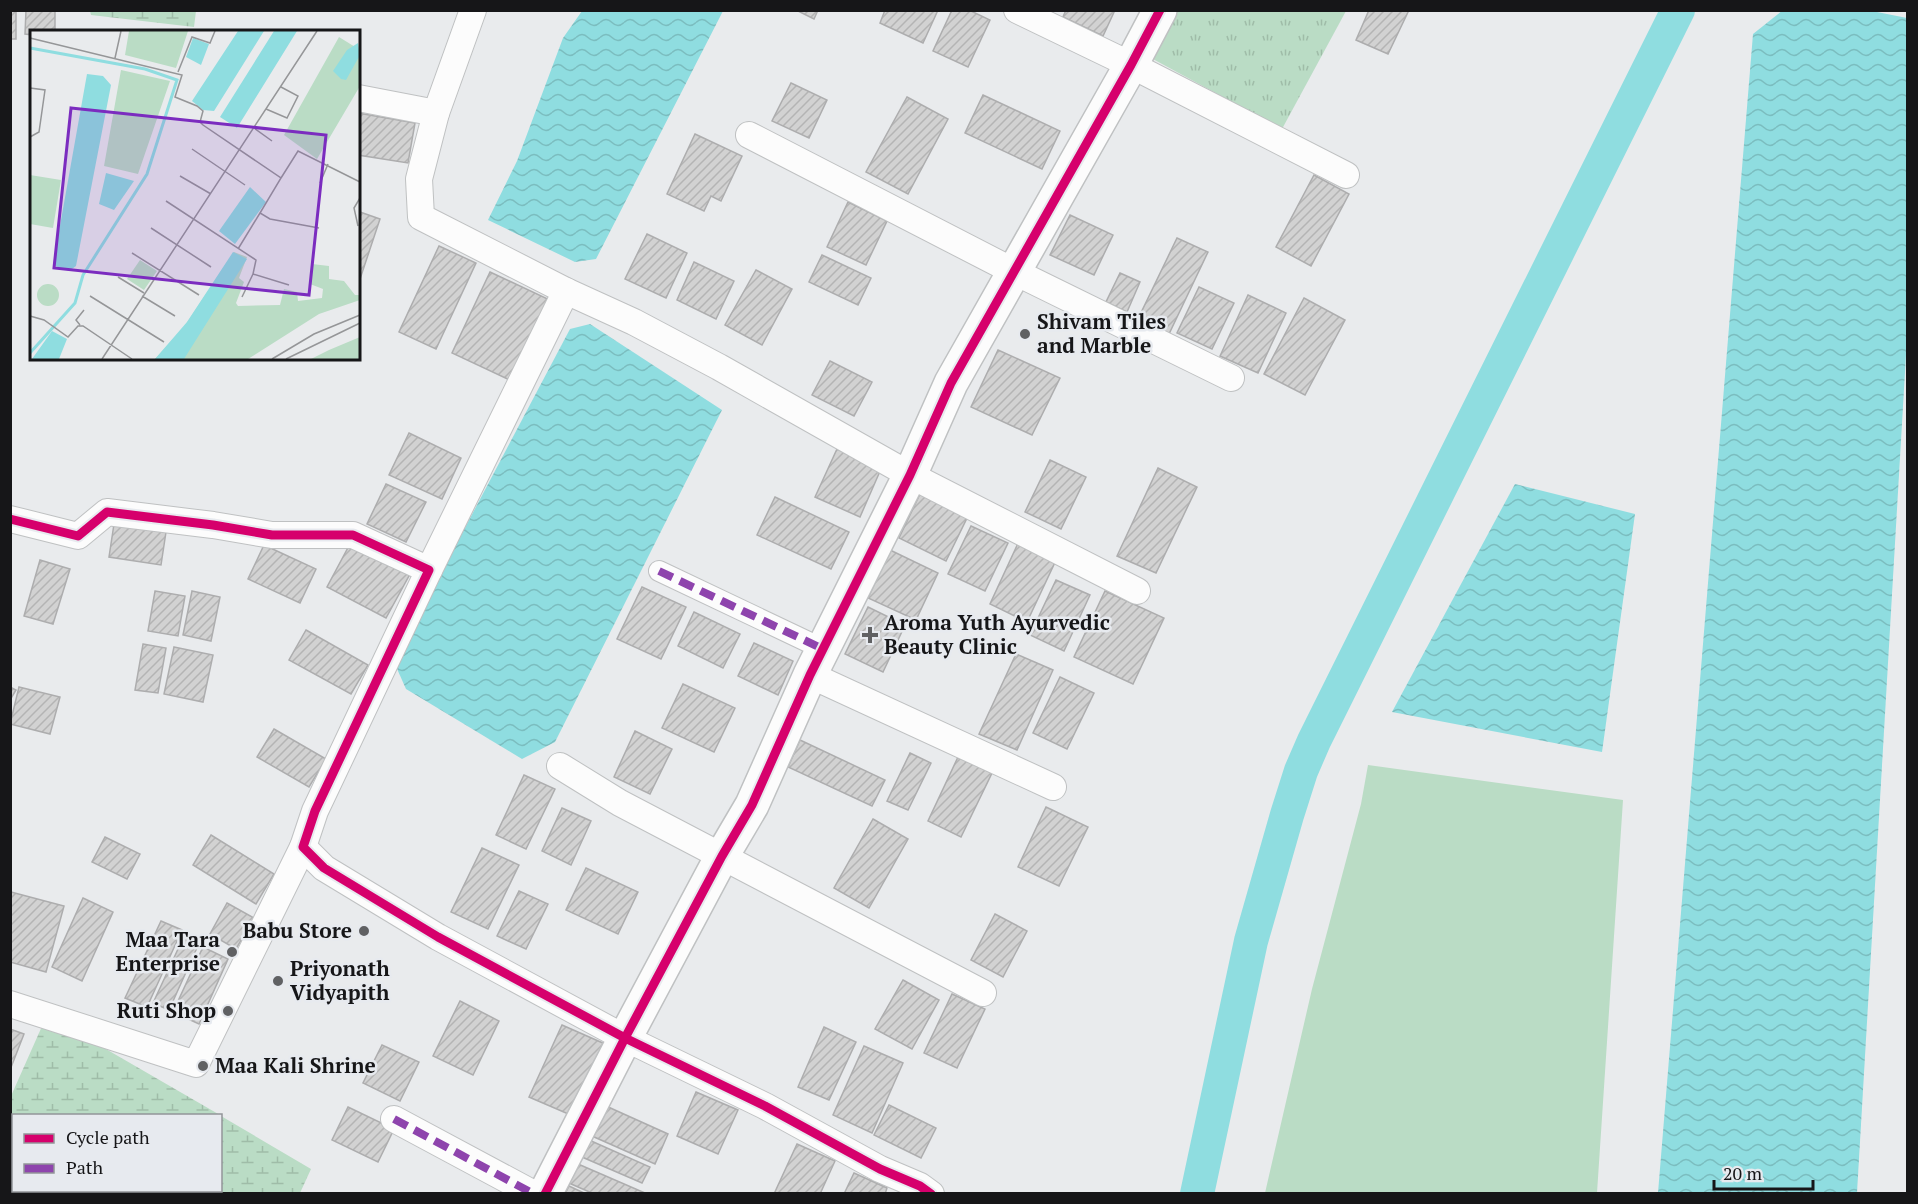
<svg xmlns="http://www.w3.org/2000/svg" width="1918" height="1204" font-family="'PT Serif',serif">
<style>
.green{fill:#badcc5}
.wetland{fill:url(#wetland-marsh)}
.park{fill:url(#park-tufts)}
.water{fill:url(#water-waves)}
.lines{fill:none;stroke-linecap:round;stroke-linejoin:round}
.canal{stroke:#8fdde0;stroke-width:34}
.building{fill:url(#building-hatch);stroke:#adadae;stroke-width:1.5}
.pedestrian-casing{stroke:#bfc1c2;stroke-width:22}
.minor-casing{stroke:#bfc1c2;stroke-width:28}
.tertiary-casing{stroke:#bfc1c2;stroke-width:36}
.pedestrian{stroke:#fcfcfc;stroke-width:20}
.minor{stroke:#fcfcfc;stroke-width:26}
.tertiary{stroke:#fcfcfc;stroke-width:33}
.quiet{stroke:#8e44ad;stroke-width:8;stroke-dasharray:15 8;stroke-linecap:butt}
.cycleway-casing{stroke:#e7eaef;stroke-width:13}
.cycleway{stroke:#d6006c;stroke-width:9}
.poi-dot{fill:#606163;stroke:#e7eaef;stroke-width:2}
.labels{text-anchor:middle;stroke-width:5;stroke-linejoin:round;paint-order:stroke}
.poi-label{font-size:21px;font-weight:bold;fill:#161618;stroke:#e7eaef;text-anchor:start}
.inset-river{fill:none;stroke:#8fdde0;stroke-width:3}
.inset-road{fill:none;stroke:#959698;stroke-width:1.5}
.view{fill:#7b2cbf;fill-opacity:0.15;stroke:#7b2cbf;stroke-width:3}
.inset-edge{fill:none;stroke:#161618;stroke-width:3}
</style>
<defs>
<pattern id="wetland-marsh" width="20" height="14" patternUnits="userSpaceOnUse" patternTransform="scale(1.5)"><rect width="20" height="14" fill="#badcc5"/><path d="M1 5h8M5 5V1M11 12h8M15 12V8" fill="none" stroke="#9fbca8"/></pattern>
<pattern id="park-tufts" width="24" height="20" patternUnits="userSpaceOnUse" patternTransform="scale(1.5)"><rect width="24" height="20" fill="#badcc5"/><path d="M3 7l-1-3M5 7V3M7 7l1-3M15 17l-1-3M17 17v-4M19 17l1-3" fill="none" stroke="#9fbca8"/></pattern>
<pattern id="water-waves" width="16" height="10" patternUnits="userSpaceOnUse" patternTransform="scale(1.5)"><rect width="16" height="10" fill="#8fdde0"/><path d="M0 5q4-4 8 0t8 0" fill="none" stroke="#7bbdbf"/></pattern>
<pattern id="building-hatch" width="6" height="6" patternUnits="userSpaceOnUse" patternTransform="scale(1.5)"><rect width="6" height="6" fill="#d2d2d2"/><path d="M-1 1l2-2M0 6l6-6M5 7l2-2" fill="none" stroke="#b4b4b4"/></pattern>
</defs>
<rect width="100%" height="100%" fill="#e9ebed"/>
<polygon class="green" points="1368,765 1623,800 1597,1193 1265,1193 1312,989 1361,804"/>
<g class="wetland">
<polygon points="90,11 90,10 196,11 194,27 91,15"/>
<polygon points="47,1015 220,1115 14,1116 14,1190 220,1190 221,1116 311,1169 300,1193 11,1194 11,1096"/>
</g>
<polygon class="park" points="1176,11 1346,11 1282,129 1151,58"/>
<g class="water">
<polygon points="1783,10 1872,11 1907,18 1907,338 1857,1193 1658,1193 1753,34"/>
<polygon points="582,11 723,11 596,259 575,262 488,220 517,161 563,38"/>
<polygon points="590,324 722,410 555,742 522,759 406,689 394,662 570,329"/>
<polygon points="1515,484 1635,514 1602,752 1392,712"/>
</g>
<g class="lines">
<polyline class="canal" points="1197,1194 1251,941 1287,815 1301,771 1314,741 1678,10"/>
</g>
<g class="building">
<rect x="10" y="10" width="6" height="29"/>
<polygon points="26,10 55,10 55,32 32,32 32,35 25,34"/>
<polygon points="796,10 818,10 814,19"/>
<polygon points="885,10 938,10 923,43 880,23"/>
<polygon points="952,10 969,10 990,20 968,67 933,51"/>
<polygon points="1066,10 1115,10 1103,36 1063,17"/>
<polygon points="1369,10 1409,10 1388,54 1356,40"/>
<polygon points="791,83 827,100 809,138 772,121"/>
<polygon points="983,95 1060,131 1042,169 965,133"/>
<polygon points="907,97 948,119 908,194 866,172"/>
<polygon points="358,113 415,123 408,163 358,155"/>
<polygon points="695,134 742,156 721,201 711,196 704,211 667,194"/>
<polygon points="1314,175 1349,194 1311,266 1276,247"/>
<polygon points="848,202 887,221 866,265 827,247"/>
<polygon points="360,212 380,219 358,285 358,216"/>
<polygon points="1070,215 1113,235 1094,275 1050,255"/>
<polygon points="647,234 687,253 666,298 625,279"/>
<polygon points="1177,238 1208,252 1169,334 1138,319"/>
<polygon points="439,246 476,263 436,349 399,332"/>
<polygon points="822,255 871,278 858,305 809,282"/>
<polygon points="694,262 734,281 716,319 677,300"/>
<polygon points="756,270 792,289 762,345 725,325"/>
<polygon points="490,272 552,301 514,382 452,353"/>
<polygon points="1120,273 1140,282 1127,312 1106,302"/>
<polygon points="1199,287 1234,303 1212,349 1177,333"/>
<polygon points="1248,295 1286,313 1258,373 1220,356"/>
<polygon points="1304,298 1345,320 1305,395 1264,374"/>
<polygon points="998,350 1060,378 1032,435 971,407"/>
<polygon points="830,361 872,382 854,416 812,395"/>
<polygon points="409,433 461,458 442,499 389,475"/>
<polygon points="837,449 881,469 860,517 815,497"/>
<polygon points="1050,460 1086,477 1061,529 1025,512"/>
<polygon points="1158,468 1197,487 1156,573 1117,556"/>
<polygon points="386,484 426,502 406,542 367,524"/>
<polygon points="920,494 968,516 946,561 899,538"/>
<polygon points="775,497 849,532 831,569 757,535"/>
<polygon points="114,524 166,532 161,565 109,557"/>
<polygon points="971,526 1008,543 985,591 948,574"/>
<polygon points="1019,541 1057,558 1027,622 990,604"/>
<polygon points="351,542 410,574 386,618 327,587"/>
<polygon points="264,545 316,569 300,603 248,579"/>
<polygon points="890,550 938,573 916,620 868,598"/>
<polygon points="40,560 70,569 53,624 24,616"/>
<polygon points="1056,580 1090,595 1064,651 1030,635"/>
<polygon points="642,587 686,607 661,659 617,639"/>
<polygon points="155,591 185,596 178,636 148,631"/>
<polygon points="192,591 220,597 211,641 183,635"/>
<polygon points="1105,591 1164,618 1133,684 1074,657"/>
<polygon points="868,607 905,625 883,672 845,654"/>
<polygon points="694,612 740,634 723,668 678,646"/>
<polygon points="306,630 368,665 351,694 289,660"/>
<polygon points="754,643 793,661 778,695 738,676"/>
<polygon points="143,644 166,648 158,693 135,690"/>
<polygon points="174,647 213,655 203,702 164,694"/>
<polygon points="1016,654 1053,670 1017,750 979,734"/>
<polygon points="1060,677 1094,693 1067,749 1033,733"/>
<polygon points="683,684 735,708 714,752 662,728"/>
<polygon points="10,687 16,690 10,700"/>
<polygon points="19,687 60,697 50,734 10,724"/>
<polygon points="274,729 326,759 309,787 257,757"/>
<polygon points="635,731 672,749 650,794 614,777"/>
<polygon points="800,740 885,780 872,806 788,767"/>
<polygon points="910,753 931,763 908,810 887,801"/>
<polygon points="958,757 992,773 961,837 928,821"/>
<polygon points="524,775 555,789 526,849 496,835"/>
<polygon points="1046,807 1088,827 1059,886 1018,867"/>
<polygon points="562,808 591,821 571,865 542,851"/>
<polygon points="873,819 908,839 869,908 834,888"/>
<polygon points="211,835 274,874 256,904 193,865"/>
<polygon points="105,837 140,854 127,879 92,862"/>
<polygon points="482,848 519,865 488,929 451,912"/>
<polygon points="586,868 638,892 618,934 566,910"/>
<polygon points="519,891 548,904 526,949 497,936"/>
<polygon points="11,892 64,906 46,972 10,962"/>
<polygon points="83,898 113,912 82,981 52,967"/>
<polygon points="227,903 254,918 236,949 210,934"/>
<polygon points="995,914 1027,931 1003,977 971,960"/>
<polygon points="161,921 182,930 147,1007 125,998"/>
<polygon points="185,934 200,941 169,1010 153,1003"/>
<polygon points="203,947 228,959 199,1024 173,1012"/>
<polygon points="903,980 939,1000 912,1049 875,1029"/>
<polygon points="952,994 985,1009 957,1068 924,1053"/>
<polygon points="460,1001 499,1021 473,1075 433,1056"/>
<polygon points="562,1025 605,1044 573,1116 529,1097"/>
<polygon points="824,1027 856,1042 829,1100 798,1087"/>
<polygon points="10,1029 24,1034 10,1070"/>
<polygon points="382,1045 419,1062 400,1101 363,1083"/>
<polygon points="864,1046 903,1063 872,1133 833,1115"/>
<polygon points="696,1092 738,1110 718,1154 677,1136"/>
<polygon points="889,1105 936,1128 921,1158 874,1135"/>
<polygon points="606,1106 668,1134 655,1164 592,1136"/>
<polygon points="348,1107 394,1129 378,1162 332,1140"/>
<polygon points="589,1140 650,1167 642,1183 582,1157"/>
<polygon points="797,1144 835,1161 820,1194 774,1194"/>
<polygon points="578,1164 645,1193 645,1194 594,1194 569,1183"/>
<polygon points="854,1173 887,1188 885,1194 844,1194"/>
<polygon points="569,1186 586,1194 565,1194"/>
</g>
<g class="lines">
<defs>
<polyline id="pedestrian" points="659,571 823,649"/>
<g id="minor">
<polyline points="1017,10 1131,65 1346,175"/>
<polyline points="358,98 436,113 419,179 421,217 566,291 634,322 719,367 910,475 1137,591"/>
<polyline points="436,113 473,10"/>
<polyline points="749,135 1013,271 1231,378"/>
<polyline points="10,519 78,536 107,512 213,525 272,535 353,535 429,570 315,811 303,847 324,868 438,937 625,1038 765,1106 880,1169 920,1186 931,1194"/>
<polyline points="429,570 566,291"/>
<polyline points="810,675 1053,787"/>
<polyline points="560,766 620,803 983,993"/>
<polyline points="10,1004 196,1064 303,847"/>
<polyline points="394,1119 534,1194"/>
</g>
<polyline id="tertiary" points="545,1194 625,1038 722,856 752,805 810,675 910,475 951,383 1131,65 1160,10"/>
</defs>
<use href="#pedestrian" class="pedestrian-casing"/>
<use href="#minor" class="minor-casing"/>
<use href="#tertiary" class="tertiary-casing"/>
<use href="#pedestrian" class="pedestrian"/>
<use href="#minor" class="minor"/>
<use href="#tertiary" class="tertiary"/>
<g class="quiet">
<polyline points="659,571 823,649"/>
<polyline points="394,1119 534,1194"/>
</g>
<defs>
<g id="cycleway">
<polyline points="10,519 78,536 107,512 213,525 272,535 353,535 429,570 315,811 303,847 324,868 438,937 625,1038 765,1106 880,1169 920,1186 931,1194"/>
<polyline points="545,1194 625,1038 722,856 752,805 810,675 910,475 951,383 1131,65 1160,10"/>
</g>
</defs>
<use href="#cycleway" class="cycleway-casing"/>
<use href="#cycleway" class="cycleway"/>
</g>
<g class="poi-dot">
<circle cx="1025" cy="334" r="6"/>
<path d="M867 626h6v6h6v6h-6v6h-6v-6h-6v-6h6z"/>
<circle cx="364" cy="931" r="6"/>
<circle cx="232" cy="952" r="6"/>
<circle cx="278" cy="981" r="6"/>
<circle cx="228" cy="1011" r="6"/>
<circle cx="203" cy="1066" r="6"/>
</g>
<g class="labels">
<g class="poi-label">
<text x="1037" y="329">Shivam Tiles<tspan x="1037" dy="24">and Marble</tspan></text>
<text x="884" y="630">Aroma Yuth Ayurvedic<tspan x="884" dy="24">Beauty Clinic</tspan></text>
<text x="352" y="938" text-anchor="end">Babu Store</text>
<text x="220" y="947" text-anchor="end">Maa Tara<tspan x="220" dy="24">Enterprise</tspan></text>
<text x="290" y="976">Priyonath<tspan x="290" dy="24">Vidyapith</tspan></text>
<text x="216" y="1018" text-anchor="end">Ruti Shop</text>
<text x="215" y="1073">Maa Kali Shrine</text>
</g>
</g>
<g transform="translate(30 30)">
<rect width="330" height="330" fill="#e9ebed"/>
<path d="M91,40L140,51L108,144L74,136ZM0,145L31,150L23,198L0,194Z" fill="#badcc5"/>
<path d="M309,7L330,20V56L287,129L254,105ZM204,222L217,227L209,248L214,252L206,273L208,276L250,275L254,259L267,262L268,271L292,268L293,259L280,254L282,234L299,236V249L314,251L325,265H330V270L289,284L218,329H125L154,297ZM7 265a11 11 0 1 1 22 0a11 11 0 1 1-22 0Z" fill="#badcc5"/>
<path d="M99,1H158L146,38L95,25ZM110,230L127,241L114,260L97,249ZM330,307V329H281L299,320Z" fill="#badcc5"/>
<path d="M208,1H234L184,81L173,80L162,71ZM244,1H267L207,98L190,87ZM163,8L179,14L171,35L156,27ZM328,13L330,25L316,50L311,49L303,41L317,20ZM57,44L73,46L81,55L46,236L39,241L23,235ZM76,143L104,151L84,180L69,174ZM220,157L236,172L205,214L189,201ZM203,222L217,229L154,329H125L157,292ZM22,301L37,309L29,329H2Z" fill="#8fdde0"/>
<path class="inset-river" d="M0,18L115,39L147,50L117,144L53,245L45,273L0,323"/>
<path class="inset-road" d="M0,8L152,45L145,67L167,76L173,81L170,92L173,95L251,148L230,183L240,189L289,198M85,28L91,1M148,42L162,7L180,13L185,1M0,58L15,60L9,102L0,107M236,79L257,88L268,66L251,57M224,98L242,111M162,119L215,155M150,146L181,164M251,148L268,121L330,152M290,153L298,134M136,171L226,230L223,244L259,255M328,196L324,178L330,168M121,198L181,237M208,219L230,183M102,223L169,265M88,247L114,263M60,266L134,312M112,266L145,286M212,267L223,244M0,286L14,290L38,307L48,296H53L102,329M50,295L46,290L54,280M72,329L287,1M242,329L284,304L330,285M256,329L330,293"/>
<path class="view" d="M41,78L296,105L279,265L24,238Z"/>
<rect width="330" height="330" class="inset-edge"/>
</g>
<rect width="1918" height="1204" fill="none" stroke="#161618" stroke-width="24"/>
<rect x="12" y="1114" width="210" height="78" fill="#e7eaef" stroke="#939599" stroke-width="1.5"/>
<rect x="24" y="1134" width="30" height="9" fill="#d6006c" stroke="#939599" stroke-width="1.5"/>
<text x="66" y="1144" font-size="18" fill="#161618">Cycle path</text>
<rect x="24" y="1164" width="30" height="9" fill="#8e44ad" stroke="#939599" stroke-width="1.5"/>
<text x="66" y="1174" font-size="18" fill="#161618">Path</text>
<path d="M1714 1180v9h99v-9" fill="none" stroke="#161618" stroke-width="3"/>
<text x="1723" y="1180" font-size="18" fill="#161618" stroke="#e7eaef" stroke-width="4.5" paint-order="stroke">20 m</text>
</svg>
